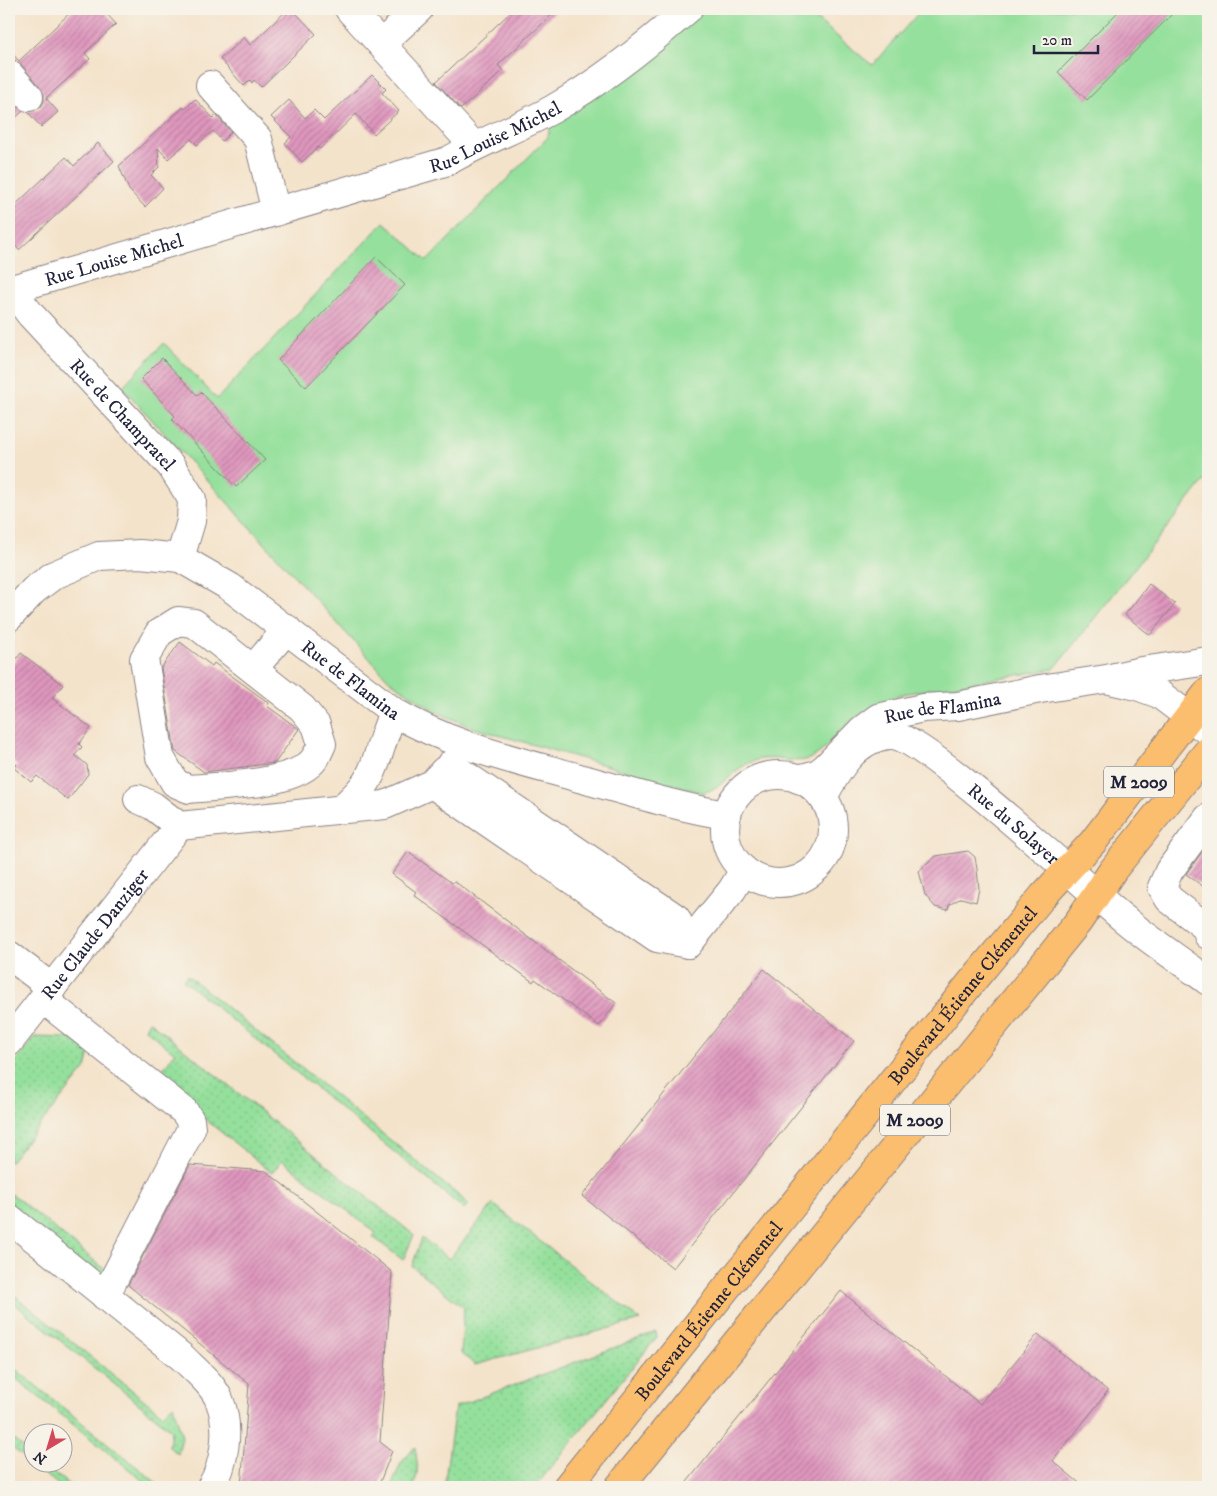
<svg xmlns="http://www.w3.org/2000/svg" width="1217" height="1496" font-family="'IM FELL DW Pica',serif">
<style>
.grass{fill:url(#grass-dots);stroke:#5c816c}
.garden{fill:#95e09c;stroke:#5c816c}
.building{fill:url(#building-hatch)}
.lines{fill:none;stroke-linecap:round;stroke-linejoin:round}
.minor-casing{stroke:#8b8283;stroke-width:30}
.major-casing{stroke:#8b8283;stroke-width:30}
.minor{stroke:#fff;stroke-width:28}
.major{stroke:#fbbd6e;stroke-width:28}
.labels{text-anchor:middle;stroke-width:4;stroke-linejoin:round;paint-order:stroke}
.shield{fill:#f7f3e8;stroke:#62616f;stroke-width:1}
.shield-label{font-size:18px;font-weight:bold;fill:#22223b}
.street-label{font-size:19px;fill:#22223b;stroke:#f7f3e8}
</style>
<defs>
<pattern id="grass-dots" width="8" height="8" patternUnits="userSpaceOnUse" patternTransform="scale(1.25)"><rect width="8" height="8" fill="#95e09c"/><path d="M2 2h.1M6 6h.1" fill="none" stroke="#80c087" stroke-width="1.8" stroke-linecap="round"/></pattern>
<pattern id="building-hatch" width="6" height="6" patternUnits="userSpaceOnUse" patternTransform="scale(1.25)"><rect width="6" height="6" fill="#e097be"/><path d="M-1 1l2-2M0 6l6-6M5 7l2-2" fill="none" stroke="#b57b9c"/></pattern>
</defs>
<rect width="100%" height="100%" fill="#f7f3e8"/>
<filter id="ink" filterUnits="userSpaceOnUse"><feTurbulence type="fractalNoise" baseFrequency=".02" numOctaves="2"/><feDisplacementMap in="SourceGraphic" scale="10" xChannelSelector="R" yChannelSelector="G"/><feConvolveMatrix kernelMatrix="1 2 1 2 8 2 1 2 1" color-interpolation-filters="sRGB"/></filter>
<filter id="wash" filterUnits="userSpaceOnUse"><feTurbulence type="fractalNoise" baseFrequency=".0096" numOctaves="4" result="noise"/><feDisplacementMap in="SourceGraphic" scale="20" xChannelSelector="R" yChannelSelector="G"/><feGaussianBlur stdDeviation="1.12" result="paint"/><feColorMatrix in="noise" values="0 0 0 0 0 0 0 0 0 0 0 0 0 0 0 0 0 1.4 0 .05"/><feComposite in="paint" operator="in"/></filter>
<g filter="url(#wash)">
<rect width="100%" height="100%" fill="#f4e3cb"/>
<g class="grass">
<polygon points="187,975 469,1204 464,1209 183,980"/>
<polygon points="149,1021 414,1235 403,1260 373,1237 376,1233 282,1160 272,1173 155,1079 175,1053 145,1029"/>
<polygon points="35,1037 70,1038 90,1052 86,1068 9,1163 9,1070"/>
<polygon points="12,1194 107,1271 102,1275 91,1275 9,1209 9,1199"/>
<polygon points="493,1204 640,1320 475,1365 461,1353 464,1308 412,1266 422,1238 449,1259"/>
<polygon points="9,1291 163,1415 173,1405 182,1437 178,1454 169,1447 171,1430 9,1299"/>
<polygon points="656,1332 657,1337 535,1487 444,1487 455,1407"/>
<polygon points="9,1364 158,1484 156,1487 151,1487 9,1373"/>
<polygon points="9,1436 32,1455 32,1464 43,1464 72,1487 61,1487 9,1445"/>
<path d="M415,1447C417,1460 420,1476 412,1487H391L401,1463Z"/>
</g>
<path class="garden" d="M688,9H804L872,65L922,9H1208V476L1054,669L902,694C878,702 859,713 840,731C831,739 825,751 813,757C797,766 775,755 757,760C732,767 725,787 703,793L474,728L436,712L389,680L122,387L164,343L217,399L384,222L427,261L548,137L553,109Z"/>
<g id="blocks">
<g class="building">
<polygon points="74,9 102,9 116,24 85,53 90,59 46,98 58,112 41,127 28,112 40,108 44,102 44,94 21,64 9,59 9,50 19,61"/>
<polygon points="292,9 316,34 261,87 254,80 252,83 250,80 244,86 220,59 244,37 250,45 285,12 287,14"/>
<polygon points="514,9 558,9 498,65 503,71 461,109 436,82"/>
<polygon points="1121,9 1177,9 1087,100 1058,72"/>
<polygon points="372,75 386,89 382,93 399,111 374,134 356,114 320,149 318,147 302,162 285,143 291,137 271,117 289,100 305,118 314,110 324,120"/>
<polygon points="9,98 23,111 9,124"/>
<polygon points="195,99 213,118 216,115 231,132 222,141 213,131 197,145 191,139 168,159 158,148 159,167 151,175 163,188 145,207 129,190 119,166 183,107 185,109"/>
<polygon points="98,143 114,161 19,250 9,239 9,211 66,157 74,166"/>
<polygon points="376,257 405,285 306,387 278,360"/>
<polygon points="162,358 197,395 201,392 265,460 236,487 172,419 175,416 141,379"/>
<polygon points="1149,584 1175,604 1150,635 1125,615"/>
<polygon points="180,642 212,666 214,663 269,703 267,706 299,729 275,763 204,772 175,751 161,668"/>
<polygon points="21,653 63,685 52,698 91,728 79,744 82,747 75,755 87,765 88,774 68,800 37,776 31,782 14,768 17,765 9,759 9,669"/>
<polygon points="1208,844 1208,890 1186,874"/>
<polygon points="968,851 975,857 977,869 979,889 976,902 961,898 949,905 948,910 935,907 925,895 919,871 936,856"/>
<polygon points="408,852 452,883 454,881 616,1003 599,1026 535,979 533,982 414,895 416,892 392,874"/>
<polygon points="764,969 854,1041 673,1268 582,1196"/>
<polygon points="190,1165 266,1171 392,1272 380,1442 392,1451 378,1487 241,1487 249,1384 128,1285"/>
<polygon points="841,1291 980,1404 1038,1334 1108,1391 1053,1461 1084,1487 683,1487"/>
</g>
</g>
</g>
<g filter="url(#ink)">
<use href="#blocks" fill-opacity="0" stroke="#8b8283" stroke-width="1"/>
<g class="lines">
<defs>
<g id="minor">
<polyline points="349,9 474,146"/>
<polyline points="381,44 419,9"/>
<polyline points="9,74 29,97"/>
<polyline points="210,85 258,139 276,212"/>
<path id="s1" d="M9,287L31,315L171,466L192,499L191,521L180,558"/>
<path id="s2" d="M9,290L448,161C482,141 519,128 553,109C602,81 646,46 688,9"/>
<path id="s3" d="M9,617L34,590L54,575L99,556L140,554L180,558L230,587L394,712C451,746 515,760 579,778C627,791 676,807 726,815"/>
<path d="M178,621L194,623L302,708L316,725L322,744C320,748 318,754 315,758C298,785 219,786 189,789L175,783L160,757L144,659L159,633Z"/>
<polyline points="254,668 287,629"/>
<polyline points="1111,678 1142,671 1208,661"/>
<circle cx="779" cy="829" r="54"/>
<path id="s4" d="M798,779L817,774L825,768L862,730L878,718L923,708L958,706L1040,689L1106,679L1137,686L1159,694L1208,731"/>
<polyline points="432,784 657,938 688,944 676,918 450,765"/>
<path id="s5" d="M823,797C837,771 855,738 889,735C920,732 1089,891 1123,918C1150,941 1180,960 1208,981"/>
<polyline points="138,799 153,806 179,826 385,805 432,784 444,771"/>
<path d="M343,808C351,799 361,791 367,781C380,760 382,734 394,712"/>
<polyline points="1208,818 1169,871 1162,887 1169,899 1207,928 1208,935"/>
<polyline points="688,944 732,890 744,870"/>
<polyline points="9,955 52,988"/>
<polyline points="43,999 184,1111 190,1120 191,1129 105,1296"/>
<path id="s6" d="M9,1042L179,826"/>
<path d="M9,1218L183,1358C195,1370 214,1385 220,1402C230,1427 225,1465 211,1487"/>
</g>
<g id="major">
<path id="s7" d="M567,1487L974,979L1043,896L1093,842L1208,692"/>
<polyline points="619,1487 1078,922 1113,870 1208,751"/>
</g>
</defs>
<use href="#minor" class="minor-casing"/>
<use href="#major" class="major-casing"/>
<use href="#minor" class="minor"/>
<use href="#major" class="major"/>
</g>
</g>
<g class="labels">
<g class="shield">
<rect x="1104" y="766.5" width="70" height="31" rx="4"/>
<rect x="880" y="1104.5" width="70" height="31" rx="4"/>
</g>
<g class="shield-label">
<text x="1139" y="788">M 2009</text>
<text x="915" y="1126">M 2009</text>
</g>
<g class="street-label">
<text dy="7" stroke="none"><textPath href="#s2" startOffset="510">Rue Louise Michel</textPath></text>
<text dy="7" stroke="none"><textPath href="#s2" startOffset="109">Rue Louise Michel</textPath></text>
<text dy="7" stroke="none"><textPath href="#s1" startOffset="171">Rue de Champratel</textPath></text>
<text dy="7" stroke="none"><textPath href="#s3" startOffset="402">Rue de Flamina</textPath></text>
<text dy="7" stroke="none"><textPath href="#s4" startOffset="168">Rue de Flamina</textPath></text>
<text dy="7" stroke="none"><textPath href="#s5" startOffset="249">Rue du Solayer</textPath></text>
<text dy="7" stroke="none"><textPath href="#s6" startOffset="138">Rue Claude Danziger</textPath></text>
<text dy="7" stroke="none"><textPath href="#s7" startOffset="631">Boulevard Étienne Clémentel</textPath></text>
<text dy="7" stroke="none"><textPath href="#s7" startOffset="226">Boulevard Étienne Clémentel</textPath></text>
</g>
</g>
<rect width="1217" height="1496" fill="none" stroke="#f7f3e8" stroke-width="30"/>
<g transform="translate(48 1448) rotate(218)"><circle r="24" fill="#f7f3e8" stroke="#a29fa3"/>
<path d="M0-4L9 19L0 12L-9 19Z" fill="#d1495b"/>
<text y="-8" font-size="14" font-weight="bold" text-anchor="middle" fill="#22223b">N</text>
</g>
<path d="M1034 45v8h64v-8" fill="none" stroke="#22223b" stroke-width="2.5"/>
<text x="1042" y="45" font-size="15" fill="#22223b" stroke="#f7f3e8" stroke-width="4" paint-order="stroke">20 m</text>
</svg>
